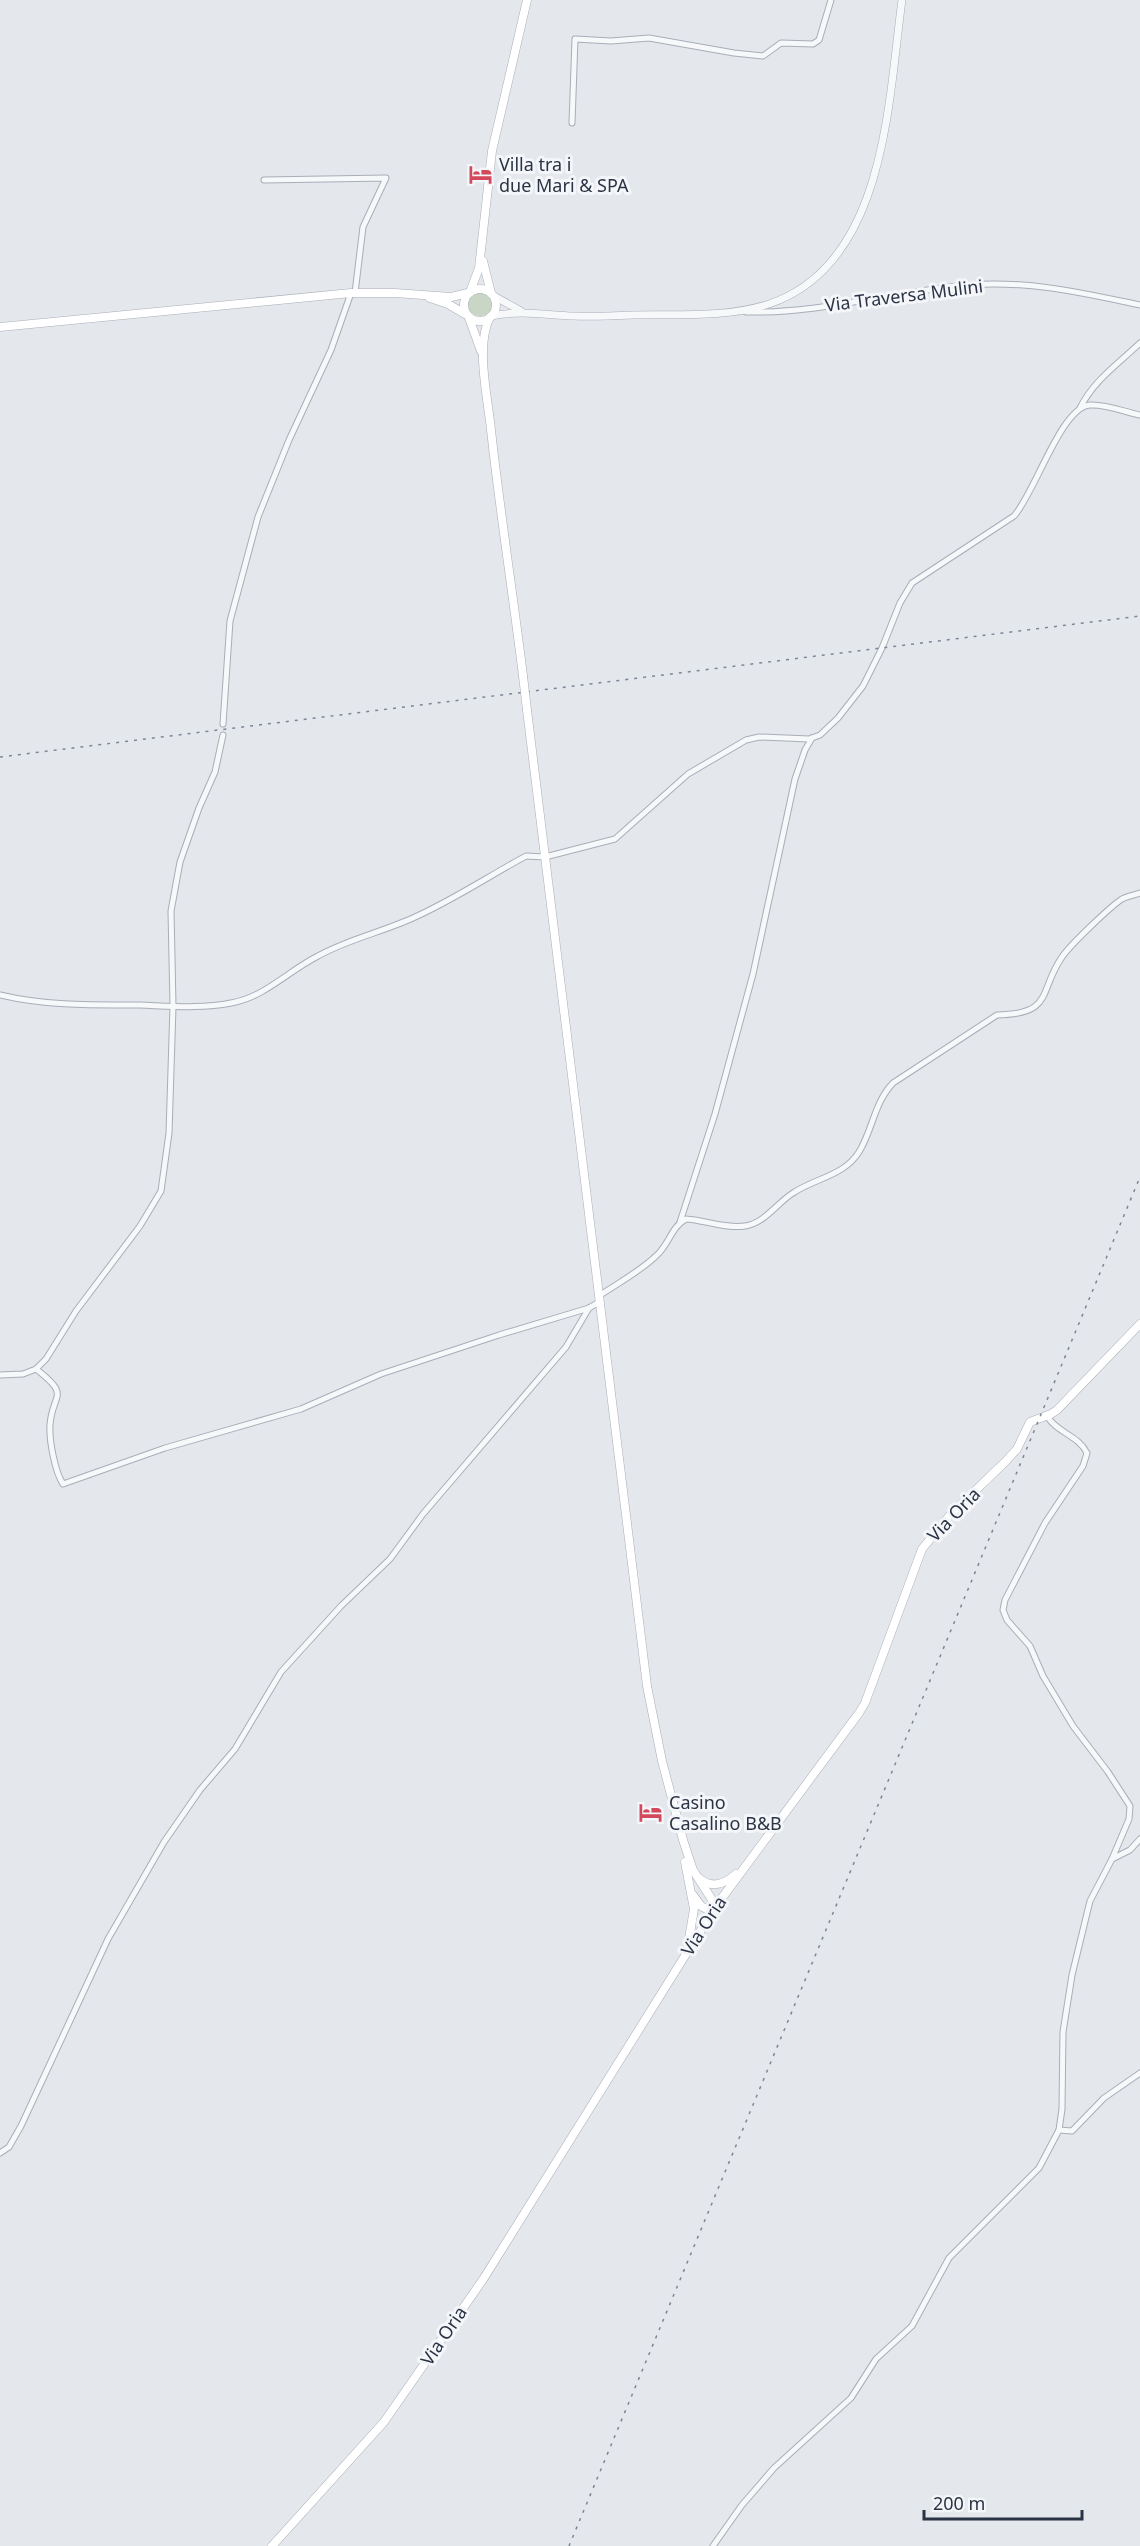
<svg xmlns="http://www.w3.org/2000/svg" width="1140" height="2546" font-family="'Noto Sans',sans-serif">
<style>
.green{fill:#c9d6c5}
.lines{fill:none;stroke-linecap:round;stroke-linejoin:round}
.minor-casing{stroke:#a9aeb7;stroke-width:7}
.tertiary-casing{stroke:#a9aeb7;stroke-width:8}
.secondary-casing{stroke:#a9aeb7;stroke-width:9}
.minor{stroke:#f7f8fa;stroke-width:5}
.tertiary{stroke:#f7f8fa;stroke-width:7}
.secondary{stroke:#fff;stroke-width:8}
.rail{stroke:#7d8696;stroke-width:1.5;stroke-dasharray:3 6;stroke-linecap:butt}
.secondary-bridge-casing{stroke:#a9aeb7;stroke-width:9;stroke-linecap:butt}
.secondary-bridge{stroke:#fff;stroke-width:8}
.labels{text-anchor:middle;stroke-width:6;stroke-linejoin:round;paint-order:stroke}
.poi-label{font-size:18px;fill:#2b3445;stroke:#f4f6f9;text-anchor:start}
.street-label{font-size:18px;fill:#2b3445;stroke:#f4f6f9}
</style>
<rect width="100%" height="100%" fill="#e4e7ec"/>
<circle class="green" cx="480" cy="304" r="12"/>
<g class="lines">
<defs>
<g id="minor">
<polyline points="572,123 575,39 611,41 649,38 734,53 763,56 781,43 813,44 819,40 831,0"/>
<polyline points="264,180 386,178 363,227 355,293"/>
<path d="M746,312C821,314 894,291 968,285C1027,280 1083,293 1140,305"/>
<path d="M1080,408C1094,380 1118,364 1140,343"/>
<polyline points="223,724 230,621 258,517 289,440 331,350 351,293"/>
<path d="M0,995C46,1006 93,1005 140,1005C169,1006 202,1009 231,1003C265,997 288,971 318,956C348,939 383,932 415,917C453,900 489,876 526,856L545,857L615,839L688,774L746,740L759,737L809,739L820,735L838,718L863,686L882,648L900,603L912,583L1014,516C1035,493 1061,407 1090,405C1106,404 1125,412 1140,415"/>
<polyline points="680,1222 715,1114 753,974 795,779 805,750 812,738"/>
<path d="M599,1296C618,1283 641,1271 657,1255C669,1244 672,1226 686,1219C704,1220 727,1229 745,1226C765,1223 777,1203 793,1193C815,1178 844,1176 859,1152C873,1129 874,1103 893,1083L997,1015C1054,1014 1038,992 1062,957C1070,945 1111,906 1122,899C1127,896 1135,895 1140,893"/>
<path d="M36,1369C72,1397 52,1393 50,1425C49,1440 55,1472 63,1484L165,1448L301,1409L381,1374L499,1335L589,1308L599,1302"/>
<polyline points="0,1375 23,1374 36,1369 46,1359 76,1311 140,1226 161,1191 169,1133 173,1006 171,911 180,862 199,808 215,772 223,735"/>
<polyline points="1112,1859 1130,1850 1140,1839"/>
<polyline points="1059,2130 1072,2131 1104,2098 1140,2073"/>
<polyline points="0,2153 9,2147 21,2126 108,1939 164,1842 200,1790 235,1749 281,1672 341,1606 390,1559 423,1514 566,1347 589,1308"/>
<path d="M713,2546L742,2505L774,2468L851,2398L876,2359L912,2326L949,2258L1039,2168L1059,2130L1062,2109L1063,2032L1072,1975L1090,1901L1112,1859L1129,1819L1130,1806L1108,1772L1073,1726L1043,1676L1030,1646L1007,1620L1003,1610L1005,1600L1045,1523L1083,1466L1087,1453C1078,1435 1057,1433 1047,1416"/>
</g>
<g id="tertiary">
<polyline points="494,296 521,311"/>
<path d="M491,316C518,310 547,315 573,316C593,317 613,316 633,315C677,314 726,318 769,304C886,265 888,102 902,0"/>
</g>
<g id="secondary">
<polyline points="483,261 491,293"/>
<circle cx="480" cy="305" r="16"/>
<polyline points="470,292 479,268 492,151 527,0"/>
<polyline points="430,298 448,304 465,314"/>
<path d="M490,317C475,346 488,398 491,430C500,512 513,594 523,676"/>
<polyline points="469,318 481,351"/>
<polyline points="0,327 351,293 395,293 451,297 468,293"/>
<polyline points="527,710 647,1686 662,1761 683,1840 693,1870 716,1906"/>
<polyline points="685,1862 694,1909 688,1945"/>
<path d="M699,1878C711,1889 725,1884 736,1874"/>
<polyline points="693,1895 701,1906 712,1912"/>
<polyline points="272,2546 384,2422 484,2278 716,1906 859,1713 865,1703 922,1549 950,1515 1006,1461 1017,1449 1030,1422 1051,1414 1057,1410 1140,1324"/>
</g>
</defs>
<use href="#minor" class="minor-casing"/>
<use href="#tertiary" class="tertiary-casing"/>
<use href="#secondary" class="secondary-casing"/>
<use href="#minor" class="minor"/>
<use href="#tertiary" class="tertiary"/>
<use href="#secondary" class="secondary"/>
<g class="rail">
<polyline points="0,757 1140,616"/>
<polyline points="569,2546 1140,1177"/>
</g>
<defs>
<polyline id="secondary-bridge" points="523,676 527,710"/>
</defs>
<use href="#secondary-bridge" class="secondary-bridge-casing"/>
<use href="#secondary-bridge" class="secondary-bridge"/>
</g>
<defs>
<symbol id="hotel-bare" viewBox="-9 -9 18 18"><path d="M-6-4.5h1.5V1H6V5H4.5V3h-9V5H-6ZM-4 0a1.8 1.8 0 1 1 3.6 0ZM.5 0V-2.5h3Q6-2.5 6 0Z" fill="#d1495b" stroke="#f4f6f9" stroke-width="2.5" paint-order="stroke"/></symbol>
</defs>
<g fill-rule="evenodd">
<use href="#hotel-bare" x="464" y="158" width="33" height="33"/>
<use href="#hotel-bare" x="634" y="1796" width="33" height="33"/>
</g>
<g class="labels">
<g class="poi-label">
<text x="499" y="171">Villa tra i<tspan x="499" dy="21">due Mari &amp; SPA</tspan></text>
<text x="669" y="1809">Casino<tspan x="669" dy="21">Casalino B&amp;B</tspan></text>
</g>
<g class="street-label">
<text transform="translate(904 296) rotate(-7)" y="6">Via Traversa Mulini</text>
<text transform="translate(954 1515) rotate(-46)" y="6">Via Oria</text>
<text transform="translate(704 1926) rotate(-57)" y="6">Via Oria</text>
<text transform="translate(444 2336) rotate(-56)" y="6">Via Oria</text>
</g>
</g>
<path d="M924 2510v9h158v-9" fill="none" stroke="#2b3445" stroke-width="3"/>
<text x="933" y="2510" font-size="18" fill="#2b3445" stroke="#f4f6f9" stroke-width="4.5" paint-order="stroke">200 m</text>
</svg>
